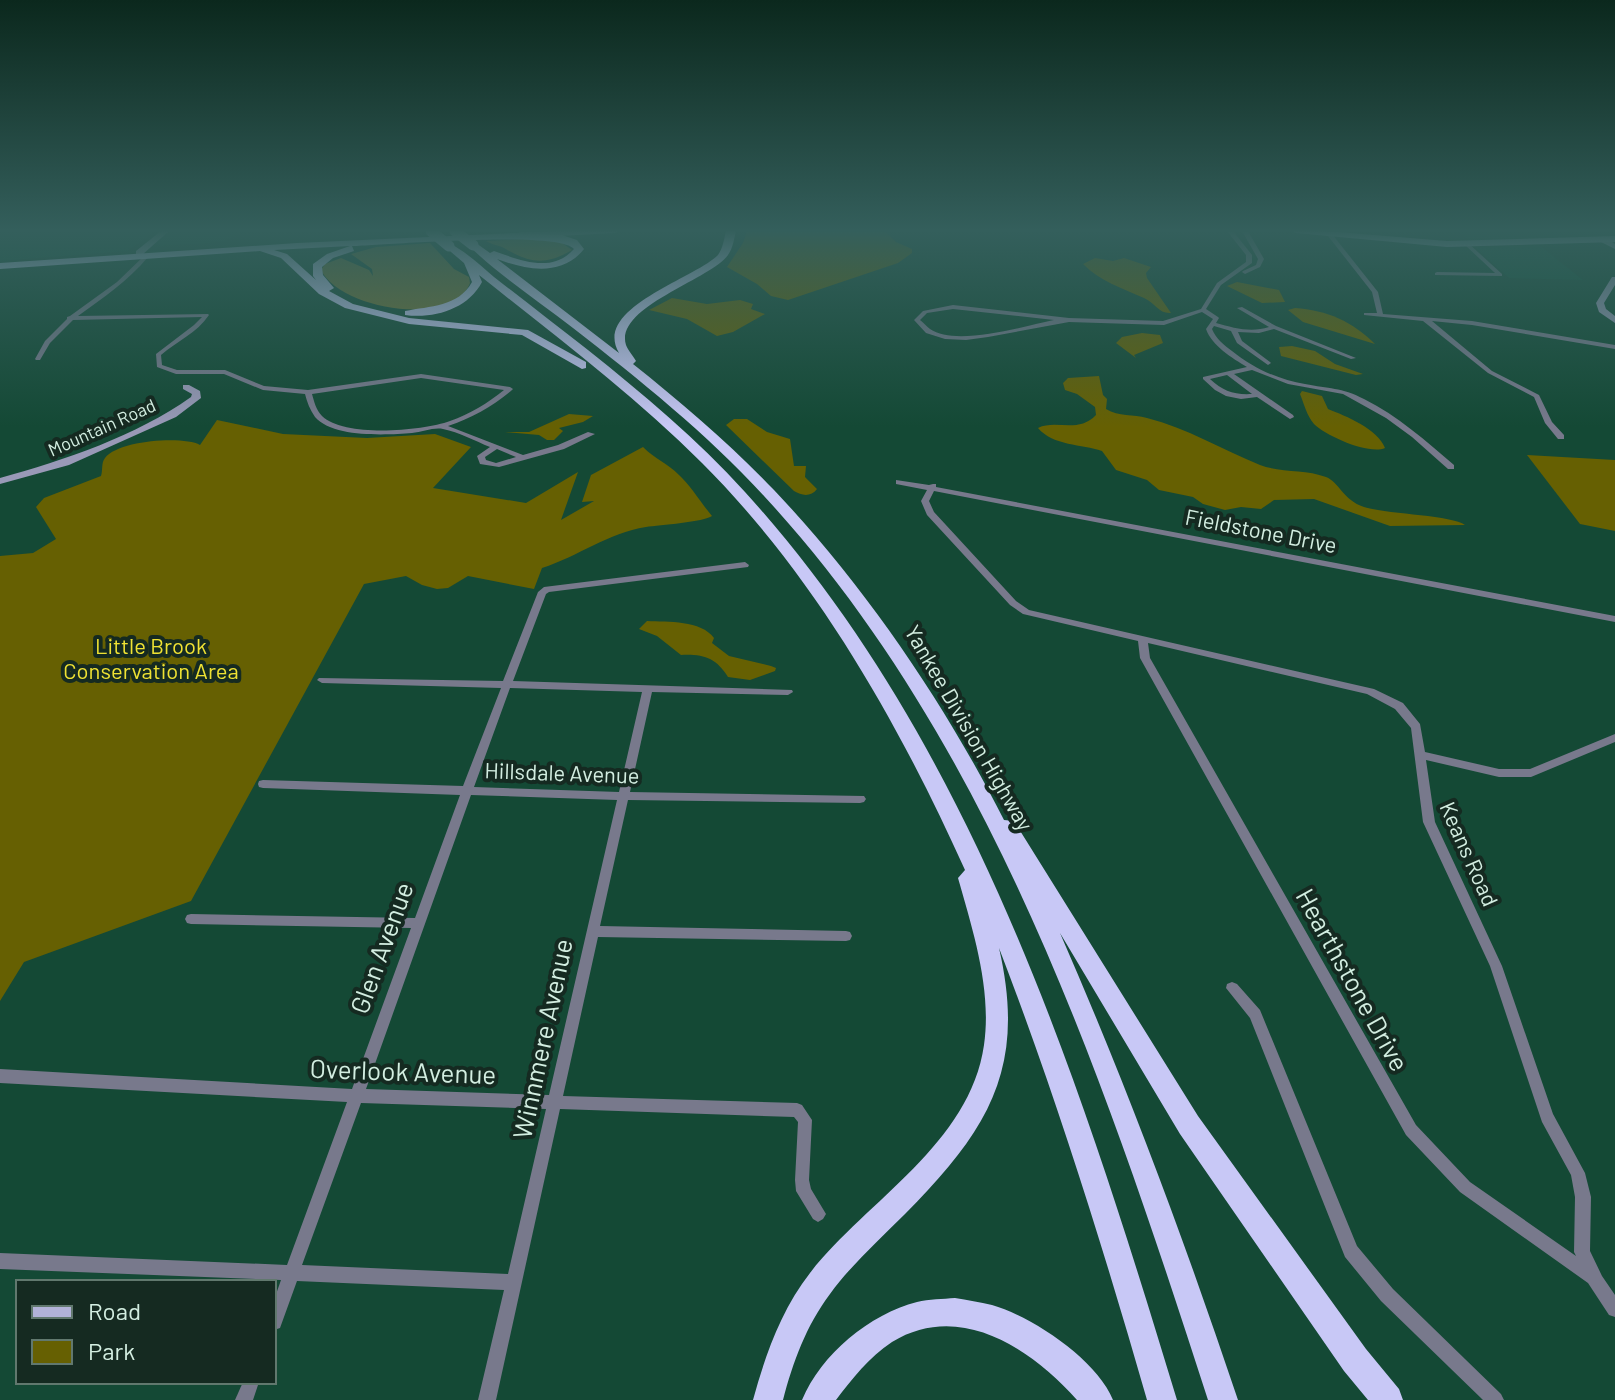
<svg xmlns="http://www.w3.org/2000/svg" width="1615" height="1400" font-family="Barlow,sans-serif">
<style>
.built{fill:#12533c}
.green{fill:#666002}
.forest{fill:#787330}
.lines{fill:none;stroke-linecap:round;stroke-linejoin:round}
.street{fill:#78798c;fill-rule:evenodd}
.secondary{fill:#9999b7;fill-rule:evenodd}
.primary{fill:#b2b2d8;fill-rule:evenodd}
.highway{fill:#c8c8f6;fill-rule:evenodd}
.highway-bridge{stroke:#c8c8f6;stroke-width:11}
.labels{text-anchor:middle;stroke-width:8;stroke-linejoin:round;paint-order:stroke}
.far-street-label{font-size:18px;fill:#d3eee1;stroke:#152a21}
.street-label{font-size:22px;fill:#d3eee1;stroke:#152a21}
.park-label{font-size:22px;fill:#efe233;stroke:#152a21}
.near-street-label{font-size:26px;fill:#d3eee1;stroke:#152a21}
</style>
<rect width="100%" height="100%" fill="#144935"/>
<g class="built">
<polygon points="0,231 156,231 127,251 0,261"/>
<polygon points="172,231 243,231 222,242 160,246 158,242"/>
<polygon points="1458,231 1615,231 1615,236 1470,241"/>
<polygon points="1539,245 1583,280 1509,278 1475,247"/>
</g>
<g class="green">
<polygon points="747,231 885,231 896,242 912,249 912,253 898,263 788,300 771,296 757,284 727,267 743,243"/>
<path d="M1095,258L1113,261L1124,258L1151,267L1146,273L1147,278L1171,313C1159,314 1155,303 1144,298C1122,288 1101,282 1083,264Z"/>
<polygon points="1237,282 1279,290 1285,302 1262,303 1227,286"/>
<polygon points="672,298 707,304 740,300 753,304 751,309 765,314 733,332 717,336 687,319 649,310"/>
<path d="M1295,308C1327,310 1353,322 1375,344L1303,322L1288,310Z"/>
<polygon points="1142,333 1160,335 1163,343 1134,355 1136,358 1116,343 1122,337"/>
<polygon points="1292,346 1315,351 1335,364 1363,374 1356,375 1281,356 1279,347"/>
<path d="M1099,376L1103,395L1107,399L1106,409C1119,417 1133,414 1147,418C1187,428 1223,450 1260,465C1281,473 1305,469 1326,477C1339,482 1343,500 1364,507C1385,514 1452,515 1465,525L1390,526L1314,499L1274,500L1261,509L1241,507L1225,510L1203,504L1193,497L1159,490L1147,480L1116,470L1102,451C1082,444 1053,446 1038,428C1056,419 1078,434 1096,415L1095,407L1077,394L1065,390L1063,383L1068,378Z"/>
<path d="M1302,391L1322,396L1328,409C1346,416 1378,429 1385,448C1369,455 1326,436 1314,424C1307,416 1304,404 1300,394Z"/>
<polygon points="569,414 593,416 583,422 559,428 563,431 554,440 547,440 539,435 505,432 529,432"/>
<path d="M734,419H747L767,432L790,439L794,466H806L805,477L817,489C811,497 802,496 794,491L726,425Z"/>
<path d="M217,420L283,434L367,438L435,434L471,447L433,488L526,503L578,472L561,520L594,501L582,502L591,475L643,447C655,459 667,463 679,475C691,486 701,503 712,516C704,522 660,525 646,527C608,533 579,556 542,568L534,589L468,576L448,588L437,589L422,585L406,576L364,584L191,901L24,962L0,1001V556L33,553L56,539L36,507L44,498L101,476C103,470 101,463 105,458C119,440 184,436 200,445Z"/>
<polygon points="1527,455 1615,460 1615,531 1580,524"/>
<path d="M647,621C668,622 701,620 714,638L712,643L729,656L771,666L776,668L775,671L750,680L728,677C716,658 704,654 681,655L657,636L639,629Z"/>
</g>
<g class="forest">
<path d="M540,238L558,240L572,250C545,266 529,263 504,248C499,245 492,245 486,241Z"/>
<path d="M430,243L454,269L469,277L470,283C452,329 340,309 321,270L325,264L341,258L369,270L373,276L372,269L351,254L376,247Z"/>
</g>
<g class="lines">
<g class="street">
<path d="M1227,231H1233L1252,255V263L1221,285L1206,309L1218,317L1219,318L1216,323C1234,328 1251,333 1269,327L1237,308L1242,307L1276,326L1356,358L1351,359L1274,329L1259,333L1238,332L1242,341L1270,362L1271,363L1268,365L1237,343L1231,331L1214,326L1212,329C1216,339 1224,345 1232,351C1253,368 1279,380 1305,384C1329,389 1341,387 1364,399C1398,416 1426,441 1454,465V469H1448L1412,437L1386,418L1343,394L1288,384L1252,370L1234,374L1293,415L1294,417L1290,419L1257,397L1241,399L1226,396L1215,390L1203,379V377L1247,367C1232,358 1212,346 1206,329L1213,319L1202,312L1164,325L1069,322L988,337L966,340L945,339L926,333L914,320L923,311L953,305L1069,318L1163,321L1201,309L1217,283L1246,262V255ZM953,309L1054,320C1024,326 956,347 930,329C926,326 924,323 920,320L927,313ZM1227,375L1252,394C1234,395 1223,391 1210,379Z"/>
<polygon points="1242,231 1248,231 1264,259 1260,267 1245,274 1242,272 1243,271 1256,265 1258,259"/>
<polygon points="1328,234 1332,234 1378,292 1383,314 1472,321 1615,345 1615,349 1472,325 1432,321 1492,371 1539,395 1552,422 1564,435 1564,439 1558,439 1545,423 1534,397 1488,373 1423,321 1364,315 1364,313 1377,313 1372,292 1328,236"/>
<polygon points="1467,242 1502,274 1502,276 1435,275 1435,273 1437,272 1495,273 1465,245 1465,243"/>
<path d="M145,255L148,257C128,281 103,298 78,316L208,314L209,315C197,333 177,341 161,355L162,365L177,370H225L264,386L308,390L421,374L510,387L513,389L512,390C493,406 472,418 448,426L523,455L558,445L588,432L595,434L564,449L499,467L480,464L477,456L490,447C475,441 459,432 443,429C434,427 422,432 412,433C387,435 333,438 315,417C310,410 307,402 305,394L263,390L224,374H176L157,367L156,354L194,325L202,317L73,320L50,343L40,360H36L35,359L45,341L67,319V317L70,316L117,282ZM421,378L504,390C488,403 470,414 450,421C422,431 345,438 322,416C316,410 314,401 312,394ZM497,449L516,457L496,463L486,460L485,457Z"/>
<path d="M896,480L929,485L933,484H936V487L1615,616V622L934,491L929,501L934,512L1016,601L1029,610L1374,689L1403,703L1420,724L1425,752L1499,769H1530L1615,734V742L1531,777H1499L1426,760L1435,822L1502,966L1553,1114L1585,1173L1591,1197L1590,1251L1602,1276L1615,1295V1317L1609,1315L1588,1283L1460,1192L1406,1135L1140,658L1138,641L1023,614L1010,605L927,515L921,501L927,490L896,484ZM1148,643L1367,694L1395,709L1411,728L1423,822L1490,966L1542,1122L1571,1175L1575,1197L1574,1252L1576,1256L1470,1182L1416,1125L1150,658Z"/>
<path d="M745,562L749,565L748,567L549,592L546,594L513,681L792,690L793,692L788,695L652,692L630,792L864,796L866,799L864,802L860,803L628,800L600,926L846,931L850,932L852,936L850,940L846,941L598,937L563,1096L797,1103L802,1105L812,1120L809,1180L811,1189L826,1214L823,1219L818,1222L813,1219L796,1191L795,1180L798,1122L794,1117L560,1109L496,1400H478L504,1290L297,1281L280,1328L274,1330V1300L281,1280L0,1269V1253L287,1265L347,1102L0,1083V1069L352,1089L411,928L191,924L187,923L185,919L187,915L191,914L415,918L460,795L263,788L259,787L258,784L259,781L263,780L463,786L501,688L322,683L317,680L319,678L503,681L538,592L544,587ZM510,688L642,692L619,792L474,787ZM471,795L617,800L549,1095L366,1089ZM361,1103L546,1109L508,1274L302,1265Z"/>
<polygon points="1232,982 1237,984 1260,1010 1357,1246 1393,1289 1501,1394 1504,1400 1483,1400 1381,1301 1345,1257 1250,1018 1226,988 1227,984"/>
<polygon points="243,1382 259,1382 253,1400 235,1400"/>
</g>
<g class="secondary">
<polygon points="161,231 169,231 142,255 136,255 136,251"/>
<polygon points="1599,237 1605,237 1615,244 1615,249 1599,241"/>
<polygon points="1612,277 1615,277 1615,285 1604,303 1606,309 1615,316 1615,323 1599,312 1596,303"/>
<path d="M183,385H189L200,391L201,398L176,417L69,465L0,484V478C65,460 136,436 191,397L192,394L183,389Z"/>
</g>
<g class="primary">
<polygon points="555,231 619,231 615,233 520,238 516,235 520,232"/>
<polygon points="1292,231 1325,231 1447,241 1615,236 1615,242 1447,247 1296,233"/>
</g>
<g class="highway">
<path d="M726,231H736C734,239 733,248 728,255C710,280 614,307 626,345C628,350 633,356 636,361L633,364C682,403 730,444 774,490C865,586 944,702 1004,820L1014,821L1198,1116L1366,1349L1399,1389L1403,1400H1368L1344,1371L1180,1134L1060,933C1127,1086 1185,1242 1238,1400H1208C1106,1085 993,743 764,496C706,433 640,380 573,328C538,301 500,276 468,245L476,243L490,253L494,251C520,260 552,274 574,249C559,230 385,245 352,246L354,251L333,258L322,267L323,275L334,288L329,291L353,304L409,318L528,330L586,362V368L582,369L522,335L409,324L345,308L319,294L281,258L260,251L0,269V263L297,243L513,233L562,235L577,240L584,249C562,277 526,270 497,259L619,353C592,308 694,279 718,255C723,248 724,239 726,231ZM350,246L327,254L313,264V276L316,280L287,254L274,250Z"/>
<path d="M449,243C465,251 480,265 494,277C525,301 557,326 588,350C643,394 698,440 745,492C974,744 1080,1081 1177,1400H1147C1103,1247 1056,1096 999,948C1027,1069 988,1130 905,1214C879,1240 851,1265 830,1294C806,1326 793,1362 783,1400H753C765,1356 781,1310 810,1273C866,1201 970,1144 984,1045C992,989 973,931 958,878L965,870C899,724 817,578 702,463C633,394 555,336 479,275L482,282C468,309 434,319 405,315V311C430,306 458,307 472,282L464,263L444,246Z"/>
<path d="M955,1298C967,1300 980,1302 992,1305C1033,1317 1097,1360 1113,1400H1077C1032,1350 961,1300 892,1342C869,1357 852,1379 836,1400H802C821,1354 870,1314 917,1302C929,1299 943,1299 955,1298Z"/>
</g>
<g class="highway-bridge">
<polyline points="431,231 449,246"/>
<polyline points="455,231 473,245"/>
</g>
</g>
<linearGradient id="sky" x2="0" y2="1"><stop stop-color="#0b281d"/><stop offset="0.54" stop-color="#345f5c"/><stop offset="1" stop-color="#345f5c" stop-opacity="0"/></linearGradient>
<rect width="1615" height="427" fill="url(#sky)"/>
<g class="labels">
<g class="far-street-label">
<text transform="translate(102 428) rotate(-24)" y="6">Mountain Road</text>
</g>
<g class="street-label">
<text transform="translate(1261 531) rotate(11)" y="8">Fieldstone Drive</text>
<text transform="translate(969 728) rotate(60)" y="8">Yankee Division Highway</text>
<text transform="translate(562 773) rotate(2)" y="8">Hillsdale Avenue</text>
<text transform="translate(1469 854) rotate(66)" y="8">Keans Road</text>
</g>
<g class="park-label">
<text x="151" y="654">Little Brook<tspan x="151" dy="25">Conservation Area</tspan></text>
</g>
<g class="near-street-label">
<text transform="translate(382 948) rotate(-70)" y="9">Glen Avenue</text>
<text transform="translate(1352 980) rotate(61)" y="9">Hearthstone Drive</text>
<text transform="translate(543 1039) rotate(-78)" y="9">Winnmere Avenue</text>
<text transform="translate(403 1072) rotate(2)" y="9">Overlook Avenue</text>
</g>
</g>
<rect x="16" y="1280" width="260" height="104" fill="#152a21" stroke="#61786e" stroke-width="2"/>
<rect x="32" y="1306" width="40" height="12" fill="#b2b2d8" stroke="#61786e" stroke-width="2"/>
<text x="88" y="1320" font-size="24" fill="#d3eee1">Road</text>
<rect x="32" y="1340" width="40" height="24" fill="#666002" stroke="#61786e" stroke-width="2"/>
<text x="88" y="1360" font-size="24" fill="#d3eee1">Park</text>
</svg>
